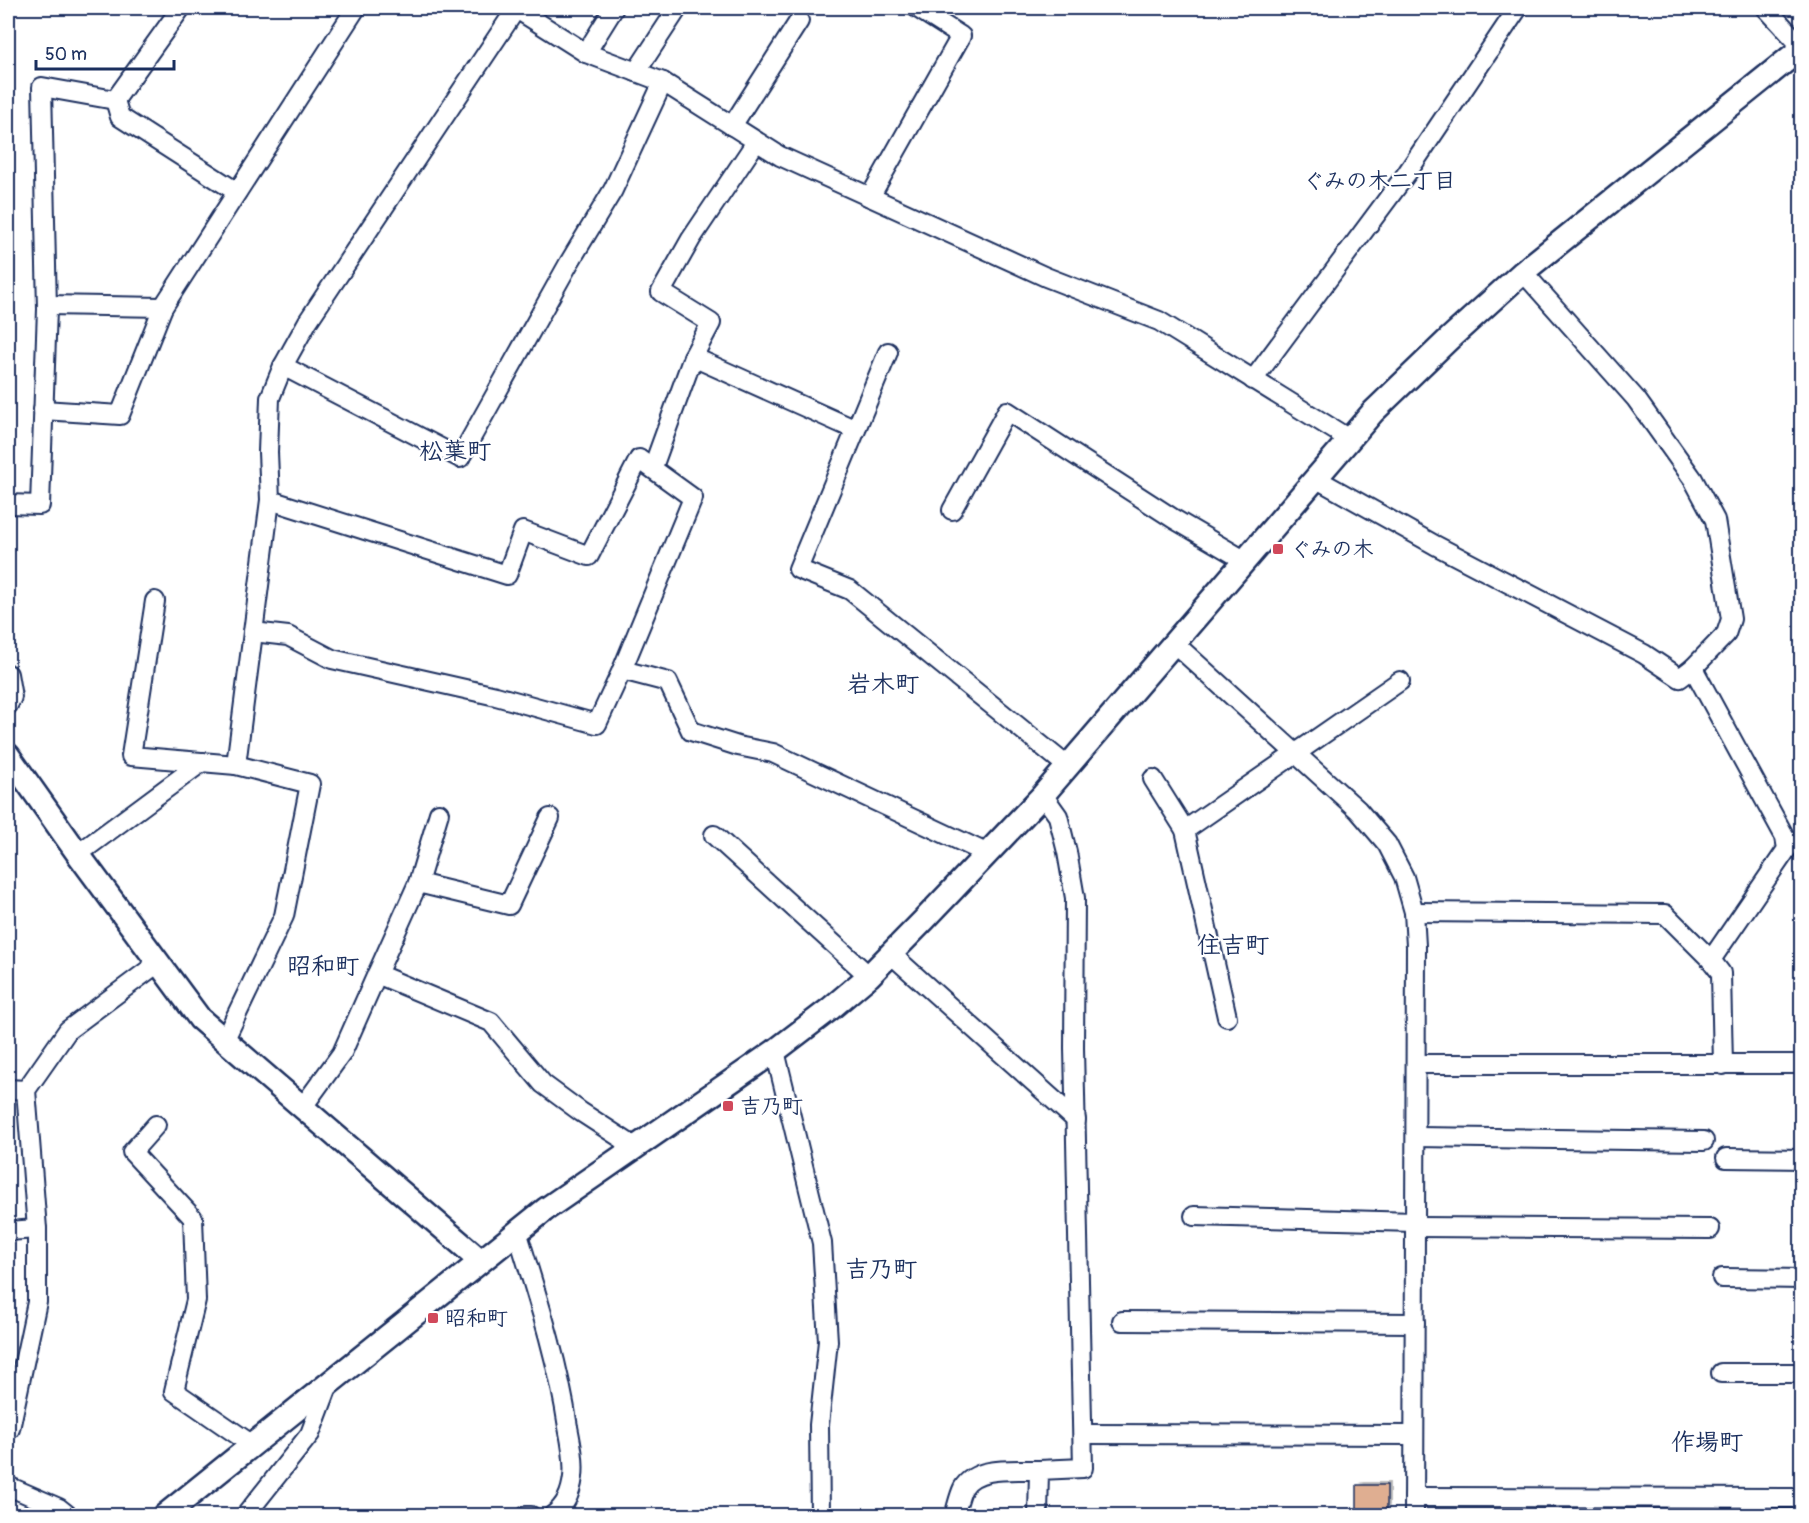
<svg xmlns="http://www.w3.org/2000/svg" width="1809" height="1523" font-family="Pangolin,'Klee One',sans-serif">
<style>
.building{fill:#dfae91;stroke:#1b2f5e;stroke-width:1.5;filter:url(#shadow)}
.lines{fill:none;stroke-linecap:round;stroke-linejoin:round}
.minor-casing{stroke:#1b2f5e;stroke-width:22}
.tertiary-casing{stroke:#1b2f5e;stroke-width:27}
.minor{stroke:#fff;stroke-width:18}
.tertiary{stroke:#fff;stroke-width:22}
.poi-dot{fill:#d1495b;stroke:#fff;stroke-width:2}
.labels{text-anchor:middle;stroke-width:4.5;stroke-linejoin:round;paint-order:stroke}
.poi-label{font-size:21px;font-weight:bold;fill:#1b2f5e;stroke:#fff;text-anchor:start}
.neighbourhood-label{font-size:22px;font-weight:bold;fill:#1b2f5e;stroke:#fff}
.quarter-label{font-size:24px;font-weight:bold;fill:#1b2f5e;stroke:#fff}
</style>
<defs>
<filter id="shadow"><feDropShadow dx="5.5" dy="-5.5" stdDeviation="1.5" flood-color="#0004"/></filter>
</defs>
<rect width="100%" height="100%" fill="#fff"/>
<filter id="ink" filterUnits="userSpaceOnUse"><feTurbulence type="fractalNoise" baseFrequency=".0167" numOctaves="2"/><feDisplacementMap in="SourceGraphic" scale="12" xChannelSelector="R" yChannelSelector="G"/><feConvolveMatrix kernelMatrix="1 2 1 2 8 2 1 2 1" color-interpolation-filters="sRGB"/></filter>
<g filter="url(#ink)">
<rect class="building" x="1357" y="1485" width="30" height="27"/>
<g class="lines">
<defs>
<g id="minor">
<polyline points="515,8 586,53 663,82 780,156 1046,277 1159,321 1349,439"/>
<polyline points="1766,8 1802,47"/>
<polyline points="586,53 614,8"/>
<polyline points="636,72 678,8"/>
<polyline points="115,100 120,117 237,192"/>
<polyline points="732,126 799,21"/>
<polyline points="870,197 961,36 917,8"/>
<polyline points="47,305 163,307"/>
<polyline points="888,352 798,569 850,590 1067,766"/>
<polyline points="693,357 856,430"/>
<polyline points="283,366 460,458 569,263 613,190 663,82"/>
<polyline points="1253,380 1407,173 1518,8"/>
<polyline points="43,410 120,415 163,307 356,8"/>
<polyline points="653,467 693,357 711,323 661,292 691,239 756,142"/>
<polyline points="1315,478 1435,545 1644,654 1680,678 1693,668 1726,634 1731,619 1715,520 1693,479 1636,399 1523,272"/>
<polyline points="270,500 507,575 523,531 589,556 639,459 693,498 622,670"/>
<polyline points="8,504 40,505 47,309 42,87 115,100 181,8"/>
<polyline points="952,510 1007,411 1174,519 1244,560"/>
<polyline points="155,601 131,756 236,765 310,784 284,916 224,1041"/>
<polyline points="253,632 288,636 332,659 496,696 597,724 622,670 668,682 691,731 738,746 773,753 988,854"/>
<polyline points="1174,643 1358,810 1387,844 1404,877 1414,912 1416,946 1414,1516"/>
<polyline points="1693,668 1785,837 1787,849 1711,960 1721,973 1723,1065"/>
<polyline points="8,674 12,697 8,705"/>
<polyline points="236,765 270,500 268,452 270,398 283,366 308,321 516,9"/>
<polyline points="1153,779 1185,830 1227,1017"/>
<polyline points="1185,830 1400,681"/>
<polyline points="714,835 869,976"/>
<polyline points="78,854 202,762"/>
<polyline points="418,883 509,905 550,818"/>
<polyline points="1414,912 1665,914 1711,960"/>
<polyline points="891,954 1076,1120"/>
<polyline points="377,974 418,883 439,813"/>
<polyline points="775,1051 822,1243 828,1341 819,1425 820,1516"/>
<polyline points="1416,1064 1802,1064"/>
<polyline points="8,1089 26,1090"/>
<polyline points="302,1108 342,1053 377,974 491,1022 543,1084 581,1112 635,1147"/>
<polyline points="156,1125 132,1152 193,1218 196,1300 174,1391 251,1444"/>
<polyline points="1416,1137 1704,1141"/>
<polyline points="1726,1158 1802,1159"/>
<polyline points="1194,1216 1415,1222"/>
<polyline points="1415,1227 1710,1229"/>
<polyline points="8,1231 37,1229"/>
<path d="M517,1231C537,1296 558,1360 568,1427C571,1442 575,1461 573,1477C571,1493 566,1506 552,1516"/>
<polyline points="1722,1278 1802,1279"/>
<polyline points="1122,1321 1415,1323"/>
<polyline points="1721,1373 1802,1373"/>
<polyline points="10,1429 37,1302 37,1229 26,1090 68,1030 158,963"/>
<polyline points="1083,1434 1414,1435"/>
<polyline points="8,1486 59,1508 69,1516"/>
<polyline points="1414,1497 1802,1498"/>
<polyline points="245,1516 310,1434 330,1381"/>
<polyline points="526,1516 531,1516"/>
<path d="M954,1516C957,1507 959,1496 963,1488C976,1465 1017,1471 1039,1470"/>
<polyline points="1038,1516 1039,1470 1083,1468 1074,1048 1075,898 1067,852 1058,816 1043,795"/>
</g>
<g id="tertiary">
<polyline points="8,755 78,854 200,1019 480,1260"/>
<polyline points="164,1516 546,1209 775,1051 830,1009 869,976 924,920 1043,795 1373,412 1450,338 1523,272 1802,48"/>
</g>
</defs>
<use href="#minor" class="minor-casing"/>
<use href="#tertiary" class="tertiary-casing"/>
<use href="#minor" class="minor"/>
<use href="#tertiary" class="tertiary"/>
</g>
</g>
<g class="poi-dot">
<rect x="1272" y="543" width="12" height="12" rx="3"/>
<rect x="722" y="1100" width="12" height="12" rx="3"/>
<rect x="427" y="1312" width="12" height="12" rx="3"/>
</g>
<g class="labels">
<g class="poi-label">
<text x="1290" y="556">ぐみの木</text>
<text x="740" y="1113">吉乃町</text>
<text x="445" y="1325">昭和町</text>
</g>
<g class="neighbourhood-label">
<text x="1379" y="188">ぐみの木二丁目</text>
</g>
<g class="quarter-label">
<text x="455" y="459">松葉町</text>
<text x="883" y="692">岩木町</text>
<text x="1233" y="953">住吉町</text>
<text x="323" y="974">昭和町</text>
<text x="881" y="1277">吉乃町</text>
<text x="1707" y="1450">作場町</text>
</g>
</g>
<rect width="1809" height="1523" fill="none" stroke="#fff" stroke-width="30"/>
<rect x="15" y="15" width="1779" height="1493" fill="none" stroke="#1b2f5e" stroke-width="2" filter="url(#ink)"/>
<path d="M36 60v9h138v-9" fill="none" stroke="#1b2f5e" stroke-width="3"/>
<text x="45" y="60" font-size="18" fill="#1b2f5e" stroke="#ffffff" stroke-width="4.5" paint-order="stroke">50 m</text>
</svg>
